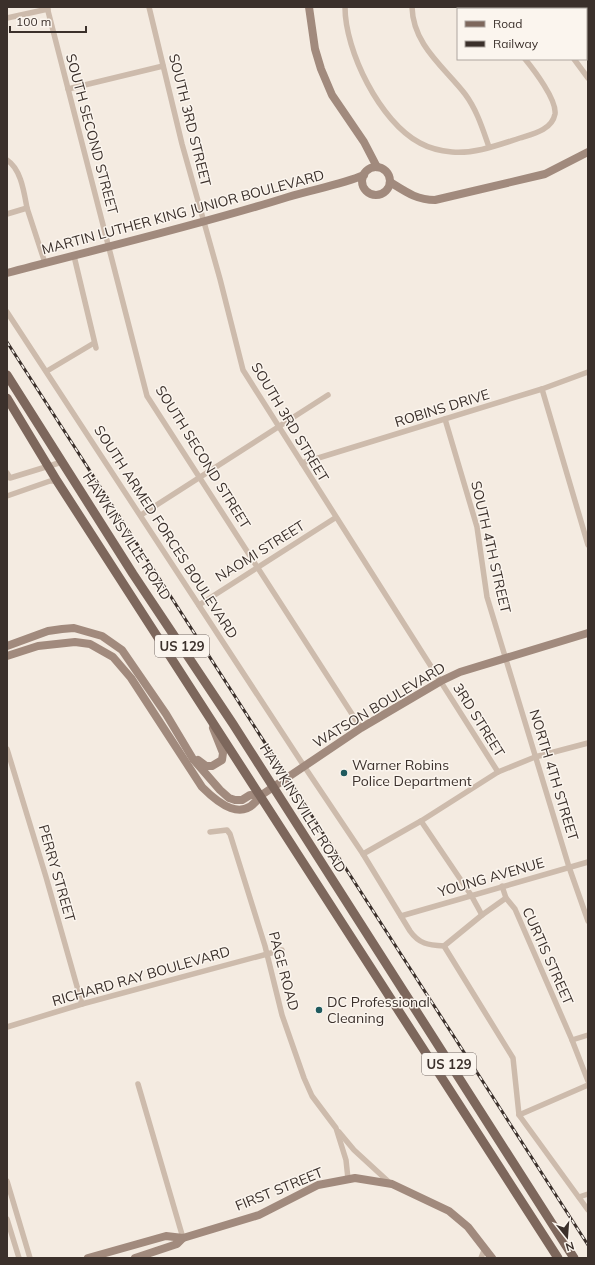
<svg xmlns="http://www.w3.org/2000/svg" width="595" height="1265" font-family="Mulish,sans-serif">
<style>
.lines{fill:none;stroke-linecap:round;stroke-linejoin:round}
.street{stroke:#cdbbac;stroke-width:5.5}
.secondary{stroke:#a18a7d;stroke-width:8}
.primary{stroke:#7d675c;stroke-width:9}
.rail-casing{stroke:#3b302b;stroke-width:3}
.rail{stroke:#fbf5ee;stroke-width:1.5;stroke-dasharray:4.5;stroke-linecap:butt}
.poi-dot{fill:#1f5a5e;stroke:#fbf5ee;stroke-width:1.5}
.labels{text-anchor:middle;stroke-width:3;stroke-linejoin:round;paint-order:stroke}
.shield{fill:#fbf5ee;stroke:#756b66;stroke-width:1}
.shield-label{font-size:13px;font-weight:bold;fill:#3b302b}
.street-label{font-size:14px;fill:#3b302b;stroke:#fbf5ee}
.poi-label{font-size:14px;fill:#3b302b;stroke:#fbf5ee;text-anchor:start}
</style>
<rect width="100%" height="100%" fill="#f4ebe1"/>
<g class="lines">
<g class="street">
<polyline points="47,7 147,396 361,728"/>
<polyline points="149,7 182,144 220,279 243,370 498,772"/>
<path d="M345,7C345,51 380,122 420,143C429,148 442,151 452,152C475,154 498,145 520,138C533,134 552,130 555,114C557,100 534,70 525,59"/>
<path d="M412,7C413,45 444,67 465,94C477,110 483,130 489,147"/>
<polyline points="481,7 483,9"/>
<polyline points="530,7 532,9"/>
<polyline points="555,9 557,7"/>
<polyline points="7,18 48,9"/>
<polyline points="574,59 588,78"/>
<polyline points="68,89 163,66"/>
<path d="M7,160C21,169 24,192 27,208L7,214"/>
<polyline points="27,208 45,263"/>
<polyline points="74,256 96,348"/>
<path d="M7,312L304,766L363,854L410,931C419,944 428,945 444,946L513,1058L519,1115L588,1210"/>
<polyline points="47,371 94,343"/>
<polyline points="542,389 588,545"/>
<polyline points="445,419 477,527 487,597 569,867 588,921"/>
<polyline points="302,463 542,389 588,372"/>
<polyline points="7,473 10,478 62,462"/>
<polyline points="7,496 50,481 57,481"/>
<polyline points="141,515 328,395"/>
<polyline points="199,605 335,518"/>
<polyline points="7,749 46,877 82,1004"/>
<polyline points="421,821 471,895 482,915"/>
<polyline points="210,832 227,830 230,834 265,946 282,1015 304,1078 312,1096 336,1128 346,1160 348,1179"/>
<polyline points="363,854 421,821 498,772 535,757 588,743"/>
<polyline points="502,886 506,898 515,909 572,1040 588,1081"/>
<polyline points="401,916 588,862"/>
<polyline points="444,946 482,915 506,898"/>
<polyline points="7,1027 82,1004 282,950"/>
<polyline points="572,1040 588,1035"/>
<polyline points="138,1084 183,1238"/>
<polyline points="519,1115 588,1085"/>
<polyline points="339,1132 354,1150 391,1184"/>
<polyline points="7,1181 30,1258"/>
<polyline points="579,1197 588,1194"/>
<polyline points="7,1219 19,1258"/>
<polyline points="481,1258 485,1248"/>
</g>
<g class="secondary">
<polyline points="309,7 315,49 321,69 332,95 364,142 377,167"/>
<circle cx="376" cy="181" r="14"/>
<path d="M390,182C406,192 417,200 435,200L545,174L588,152"/>
<path d="M7,273C101,248 196,226 288,197C314,189 340,185 364,175"/>
<polyline points="7,646 48,631 62,629 74,628 102,636 122,650 166,714 193,759 220,790 229,798 235,800 242,800 250,795 260,796"/>
<path d="M7,656L38,646L75,642L90,644L113,657L131,678L202,787C218,803 243,824 260,796L361,728L441,681L460,672L588,633"/>
<polyline points="198,760 206,766 212,766 222,760 223,753 213,728"/>
<polyline points="88,1258 166,1236 183,1238 259,1215 318,1185 355,1178 392,1184 449,1211 468,1227 492,1258"/>
<polyline points="135,1258 177,1244 183,1238"/>
</g>
<g class="primary">
<polyline points="7,375 133,574 233,724 574,1258"/>
<polyline points="7,398 57,481 558,1258"/>
</g>
<defs>
<polyline id="rail" points="7,342 588,1245"/>
</defs>
<use href="#rail" class="rail-casing"/>
<use href="#rail" class="rail"/>
</g>
<g class="poi-dot">
<circle cx="344" cy="773" r="4"/>
<circle cx="319" cy="1010" r="4"/>
</g>
<g class="labels">
<g class="shield">
<rect x="155" y="635" width="54" height="22" rx="3"/>
<rect x="422" y="1053" width="54" height="22" rx="3"/>
</g>
<g class="shield-label">
<text x="182" y="651">US 129</text>
<text x="449" y="1069">US 129</text>
</g>
<g class="street-label">
<text transform="translate(190 120) rotate(76)" y="5">SOUTH 3RD STREET</text>
<text transform="translate(92 134) rotate(75)" y="5">SOUTH SECOND STREET</text>
<text transform="translate(183 212) rotate(-15)" y="5">MARTIN LUTHER KING JUNIOR BOULEVARD</text>
<text transform="translate(442 408) rotate(-17)" y="5">ROBINS DRIVE</text>
<text transform="translate(290 422) rotate(59)" y="5">SOUTH 3RD STREET</text>
<text transform="translate(203 457) rotate(58)" y="5">SOUTH SECOND STREET</text>
<text transform="translate(166 532) rotate(57)" y="5">SOUTH ARMED FORCES BOULEVARD</text>
<text transform="translate(127 536) rotate(57)" y="5">HAWKINSVILLE ROAD</text>
<text transform="translate(491 547) rotate(77)" y="5">SOUTH 4TH STREET</text>
<text transform="translate(260 551) rotate(-32)" y="5">NAOMI STREET</text>
<text transform="translate(379 705) rotate(-31)" y="5">WATSON BOULEVARD</text>
<text transform="translate(479 720) rotate(58)" y="5">3RD STREET</text>
<text transform="translate(554 775) rotate(73)" y="5">NORTH 4TH STREET</text>
<text transform="translate(303 808) rotate(58)" y="5">HAWKINSVILLE ROAD</text>
<text transform="translate(57 873) rotate(74)" y="5">PERRY STREET</text>
<text transform="translate(491 877) rotate(-16)" y="5">YOUNG AVENUE</text>
<text transform="translate(548 956) rotate(66)" y="5">CURTIS STREET</text>
<text transform="translate(284 971) rotate(75)" y="5">PAGE ROAD</text>
<text transform="translate(141 976) rotate(-16)" y="5">RICHARD RAY BOULEVARD</text>
<text transform="translate(279 1189) rotate(-22)" y="5">FIRST STREET</text>
</g>
<g class="poi-label">
<text x="352" y="770">Warner Robins<tspan x="352" dy="16">Police Department</tspan></text>
<text x="327" y="1007">DC Professional<tspan x="327" dy="16">Cleaning</tspan></text>
</g>
</g>
<rect width="595" height="1265" fill="none" stroke="#3b302b" stroke-width="16"/>
<rect x="457" y="8" width="130" height="52" fill="#fbf5ee" stroke="#aea6a0"/>
<rect x="465" y="21" width="20" height="6" fill="#7d675c" stroke="#aea6a0"/>
<text x="493" y="28" font-size="12" fill="#3b302b">Road</text>
<rect x="465" y="41" width="20" height="6" fill="#3b302b" stroke="#aea6a0"/>
<text x="493" y="48" font-size="12" fill="#3b302b">Railway</text>
<g transform="translate(567 1237) rotate(163)" stroke="#fbf5ee" stroke-width="3" paint-order="stroke">
<path d="M0-3L7 15L0 10L-7 15Z" fill="#3b302b"/>
<text y="-6" font-size="11" font-weight="bold" text-anchor="middle" fill="#3b302b">N</text>
</g>
<path d="M10 26v6h76v-6" fill="none" stroke="#3b302b" stroke-width="2"/>
<text x="16" y="26" font-size="12" fill="#3b302b" stroke="#fbf5ee" stroke-width="3" paint-order="stroke">100 m</text>
</svg>
